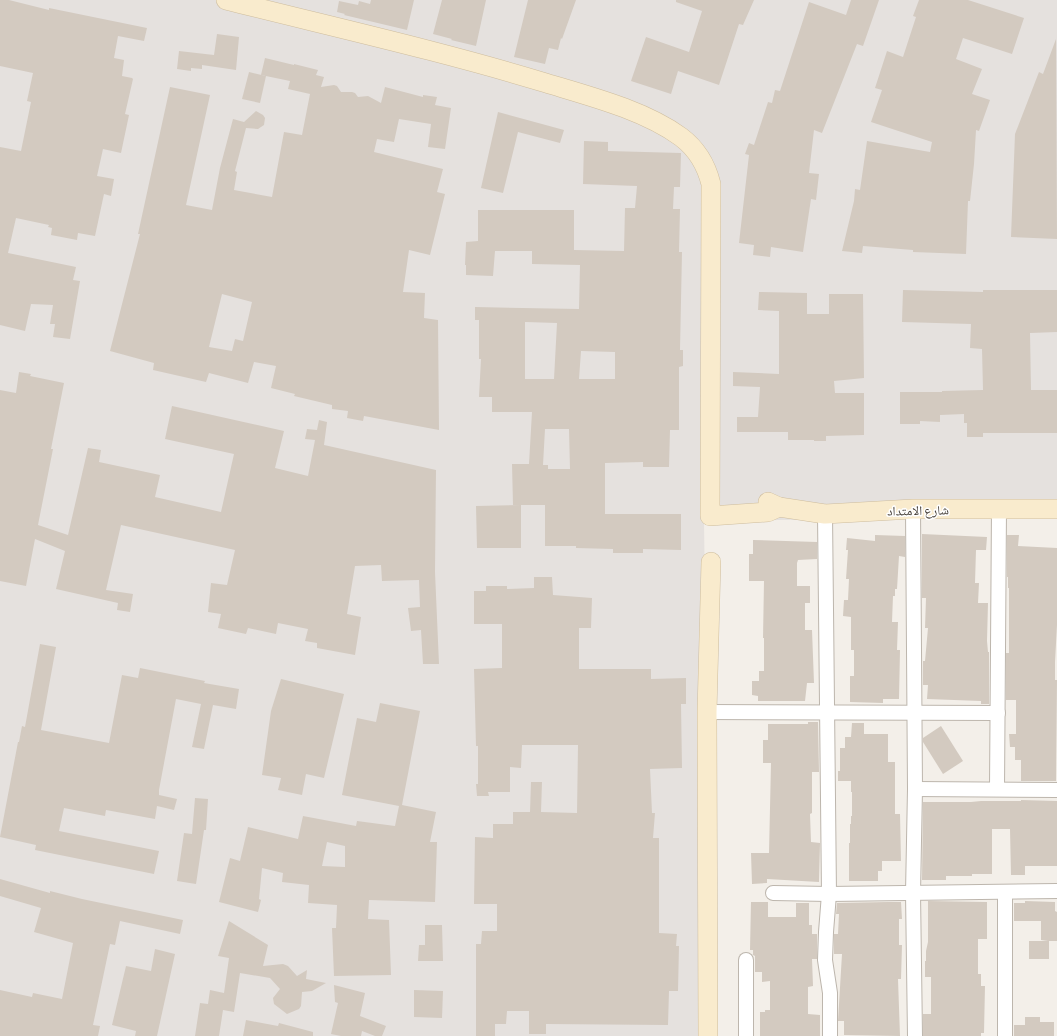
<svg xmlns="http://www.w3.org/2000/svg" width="1057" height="1036" font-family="'Sofia Sans Condensed','Noto Naskh Arabic',sans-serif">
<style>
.industrial{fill:#e5e1de}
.building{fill:#d3cac0;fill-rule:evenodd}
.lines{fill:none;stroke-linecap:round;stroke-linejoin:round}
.street-casing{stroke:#bdb6ad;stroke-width:16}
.secondary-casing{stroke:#cebd9e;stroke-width:20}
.street{stroke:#fff;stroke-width:14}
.secondary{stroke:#f9ebcd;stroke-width:19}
.labels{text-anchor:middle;stroke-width:3;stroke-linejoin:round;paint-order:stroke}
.street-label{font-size:13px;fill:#463f38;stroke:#fff}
</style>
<rect width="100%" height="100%" fill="#f3efe9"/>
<polygon class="industrial" points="0,0 1057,0 1057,516 704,521 711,1036 0,1036"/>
<g class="building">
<polygon points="0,0 9,0 49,10 49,8 147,28 144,41 118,36 114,58 124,60 122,76 132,78 133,79 125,114 129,115 121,153 103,149 97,176 114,179 111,196 104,194 95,236 78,233 77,240 51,235 52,228 48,227 49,225 16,218 8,253 76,267 73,280 80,281 70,339 53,337 55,324 50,324 53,305 31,304 25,331 0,325 0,147 21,151 31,102 27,101 33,73 0,66"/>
<polygon points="371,0 414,0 407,30 344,15 345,14 337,12 339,1 358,5 359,1 370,4"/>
<polygon points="442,0 486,0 476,46 451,40 452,39 433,34"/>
<polygon points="528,0 576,0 562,39 561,38 558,50 549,48 545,64 514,57"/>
<polygon points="676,0 754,0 743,25 739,24 719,85 678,71 671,94 631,81 646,37 689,52 702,11 676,2"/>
<polygon points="851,0 879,0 863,46 857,44 822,133 814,130 809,173 819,174 816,200 811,199 803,252 771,247 770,257 753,255 754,245 739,243 749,155 745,154 749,143 754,145 768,102 772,103 775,90 780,91 809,2 846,15"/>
<polygon points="919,0 968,0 1024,18 1012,54 963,38 956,59 982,69 972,94 990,100 979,131 976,130 974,164 970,201 968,201 966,254 913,252 913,250 863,246 862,253 842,251 854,201 855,189 860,190 867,141 930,152 932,142 871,122 882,90 875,88 887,51 903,57 916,17 913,16"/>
<polygon points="217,34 239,37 236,70 202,65 202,69 191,68 191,71 177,69 179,51 214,55"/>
<polygon points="1056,39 1057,239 1011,237 1015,134 1039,72 1043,74"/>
<path d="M265,58L294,65V64L318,70L316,75L324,77L321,87L334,85L337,86L341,92H352L355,93L358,97L368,96L381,103L385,87L423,97V95L437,97L435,105L451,108L445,149L428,147L431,124L399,119L394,142L377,139L374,152L443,169L437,192L445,194L430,255L409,250L403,292L425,293L424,318L438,320L439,430L364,416L363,421L347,418L348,411L332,409V405L294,396L295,394L271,388L276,366L254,362L248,383L209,373L206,382L153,370L154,363L110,351L140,234H138L170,87L210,95L186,205L212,210L220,168L233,119L244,122L256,111L263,115L265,118L264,125L258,129L246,128L235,171L237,172L234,190L272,197L284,132L302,135L310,94L288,89L290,81L261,75ZM222,294L252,302L243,341L235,339L232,351L209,347Z"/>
<polygon points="249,72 266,76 260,103 242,99"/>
<polygon points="498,112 564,130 560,143 518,132 503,193 481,188"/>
<path d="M584,141L608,142V151L681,153L680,187H674L673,209H680L679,252H682L680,350H683V366L679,367V430H670L669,467H643V462L605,463V514H681V550L643,549V553H613V549L576,548V546H545V505H513L512,464H529L532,412H492V397H479L481,359H479V320H475V307L579,309L580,265L532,264V251H495L493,276L466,275V265H465L466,242L478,241V210H574V250L624,251L625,208H635L637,186L583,184ZM525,322L557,323L554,379H525ZM581,351L615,352V379H579ZM545,429H569L570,469H548V465H543Z"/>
<polygon points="903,290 983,292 983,290 1057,290 1057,332 1030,333 1031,390 1057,390 1057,433 983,433 983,437 967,437 967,423 964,423 964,414 940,415 940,422 920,421 920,424 900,424 900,392 942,392 942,391 983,390 982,349 970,348 971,324 902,322"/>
<polygon points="759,292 807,293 807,314 829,314 829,294 863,294 864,378 834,381 835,393 864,393 864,435 826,436 826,441 814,441 814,440 788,440 788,432 737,432 737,417 758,417 760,387 733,386 733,372 779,374 779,311 758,310"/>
<polygon points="19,372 31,374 30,376 64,383 51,449 53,449 38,525 68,535 88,448 101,450 99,462 160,475 155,497 221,512 234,454 165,439 172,406 284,431 275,468 308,476 315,440 305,439 307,429 317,430 319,420 327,422 324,445 436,470 435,572 439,664 423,664 421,630 411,631 408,608 420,607 419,580 382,581 381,565 355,566 347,614 361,617 355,655 317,648 317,643 305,641 308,629 278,623 276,634 248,628 246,634 218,628 221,614 208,612 211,583 227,585 235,550 121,525 106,590 133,594 130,612 117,610 118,603 56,589 65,551 35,539 26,586 0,581 0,390 16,393"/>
<polygon points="521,505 521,548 477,548 476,506"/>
<polygon points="922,534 987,537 986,550 976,550 975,583 979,583 978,603 988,603 987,641 988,652 989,652 989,704 981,704 981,701 927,699 928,685 923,685 923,661 925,661 928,628 925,628 926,598 922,598"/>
<polygon points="875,535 905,536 905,557 899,556 897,589 895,589 895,596 893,596 892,622 898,622 897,650 900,650 899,699 883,699 883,703 850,702 850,676 854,676 854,650 851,650 851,617 843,616 844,600 848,600 849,579 846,579 848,550 846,550 847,538 875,541"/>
<polygon points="1007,535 1019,535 1018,546 1057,548 1057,625 1055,662 1055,680 1057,680 1056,781 1021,781 1021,760 1015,760 1015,747 1010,747 1009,734 1016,734 1016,700 1006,700 1006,653 1009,653 1009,588 1008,588 1008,577 1007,577"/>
<polygon points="753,540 817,542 817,559 798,560 797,563 797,586 810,586 810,603 805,603 805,630 812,630 814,683 807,683 805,701 758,701 758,696 752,695 752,681 759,681 759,671 764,671 764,638 763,638 764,581 749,581 749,554 753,554"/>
<polygon points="534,577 552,577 553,595 592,598 591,628 579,628 579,669 651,669 651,679 686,678 686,704 681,704 682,768 650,769 652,813 655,813 653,838 659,838 659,933 677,934 676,946 679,946 678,991 669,991 668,1025 546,1024 546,1034 529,1034 529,1011 507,1011 506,1024 495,1024 495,1036 476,1036 476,944 481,944 482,931 497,931 497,904 474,904 475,837 493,838 493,824 513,824 513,812 530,812 531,782 542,782 541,812 577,813 578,745 522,745 521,768 510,767 510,792 488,792 489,796 477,796 476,784 478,784 478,746 476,746 474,669 502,668 502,624 474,624 474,591 486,591 486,586 507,586 507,589 534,588"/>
<polygon points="40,644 56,647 41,730 109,743 122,675 138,678 140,668 205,681 204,683 239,689 236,709 213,705 204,749 192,747 201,704 176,699 159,790 159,795 177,799 174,810 157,806 155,819 106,810 105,816 64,808 59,831 159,851 154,874 35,850 36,845 0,837 18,742 19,742 22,726 25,727"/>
<polygon points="281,679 344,694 324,778 306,774 302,795 278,790 281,778 262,775 271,711"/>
<path d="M380,703L420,711L402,805L436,812L430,842H437L435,902L369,900L368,919L389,920L391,975L334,976L332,928H336L337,905L308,903L309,885L282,882L283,873L262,868L259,899L261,900L258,912L219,902L230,858L240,861L248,827L298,839L303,816L356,826L357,821L395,826L399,806L342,795L357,718L376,722ZM327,842L345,846V867L322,866Z"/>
<polygon points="808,722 818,722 819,772 812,772 812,813 810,814 811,842 820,843 819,882 767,879 767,883 752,884 751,853 769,853 771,763 763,763 763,740 768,740 768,724 808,724"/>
<polygon points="852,723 864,723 864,734 888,734 888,762 895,762 895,814 900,814 901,861 882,861 882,871 878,871 878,881 849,881 849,843 850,843 850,824 851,824 851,816 852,816 852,792 851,792 851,781 838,781 838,771 840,771 840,748 845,748 845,737 851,737"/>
<polygon points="941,726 963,761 943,774 923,742 923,738"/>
<polygon points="195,798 208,799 206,830 204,830 196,884 177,881 184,833 192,834"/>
<polygon points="1021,800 1057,801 1057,866 1025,866 1025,875 1011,875 1010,829 992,829 992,874 972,874 972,876 946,876 946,880 922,880 923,802 971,802 981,801 1021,801"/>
<polygon points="0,879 50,893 50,891 82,899 183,920 180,934 120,921 115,945 110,944 93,1025 100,1026 98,1036 0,1036 0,990 32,997 33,993 62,999 73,943 34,932 41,908 0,896"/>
<polygon points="928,901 987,902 987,939 978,939 978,974 981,974 981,986 985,986 984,1033 981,1033 981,1036 923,1036 923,1014 931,1014 931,977 925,977 925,961 926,961 926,951 928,942"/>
<polygon points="1025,901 1055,902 1055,911 1057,912 1057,941 1049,941 1049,959 1029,959 1029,941 1048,941 1041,940 1041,921 1014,921 1014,903 1025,903"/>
<polygon points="751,902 768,902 768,917 796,917 796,903 809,903 809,925 812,925 812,934 817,934 817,959 812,959 813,986 808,987 808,1014 820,1015 820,1036 760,1036 760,1012 765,1012 765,1010 770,1010 770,981 762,982 762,972 755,972 755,956 753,955 753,950 750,950"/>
<polygon points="888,902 901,902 902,919 899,919 899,945 902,945 901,979 898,979 900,1036 844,1035 844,1021 838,1021 842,954 834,954 834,934 838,934 839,914 836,914 837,903"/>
<polygon points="229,921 268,945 263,966 283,964 288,966 297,976 307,970 306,979 326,983 312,991 302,992 301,1006 299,1009 287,1014 274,1004 273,998 280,989 270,978 240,973 234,1012 223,1010 219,1036 195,1036 200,1003 208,1004 210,990 224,993 229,958 218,956"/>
<polygon points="425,925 442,925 443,961 418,961 419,945 425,945"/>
<polygon points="155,949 175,954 157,1036 135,1036 136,1031 112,1025 126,966 151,971"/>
<polygon points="334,985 365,993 360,1016 386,1026 382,1036 375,1036 362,1031 361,1036 341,1036 331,1034 338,1003 335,1002"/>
<polygon points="414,990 443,991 442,1018 414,1017"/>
<polygon points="1025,1017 1040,1017 1040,1022 1054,1022 1054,1036 1014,1036 1014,1025 1025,1025"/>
<polygon points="246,1020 278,1026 279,1023 313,1032 313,1036 243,1036"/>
</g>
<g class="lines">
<defs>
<g id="street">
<polyline points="913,509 915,789 913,893 915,1036"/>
<polyline points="825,514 829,894 826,932 825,960 830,993 830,1036"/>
<polyline points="707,712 998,713"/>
<polyline points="915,789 1057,790"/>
<polyline points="997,789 999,509"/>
<polyline points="773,893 829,894 1057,891"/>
<polyline points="746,960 746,1036"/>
<polyline points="1005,1036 1005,892"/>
</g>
<g id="secondary">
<path d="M226,0C333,27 441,51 546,83C589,96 644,110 681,137C697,149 706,164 711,184L710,516L768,512L779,507"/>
<polyline points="768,502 779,507 825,514 913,509 1057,509"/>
<polyline points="708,1036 707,712 711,562"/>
</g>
</defs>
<use href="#street" class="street-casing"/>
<use href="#secondary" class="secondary-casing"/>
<use href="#street" class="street"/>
<use href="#secondary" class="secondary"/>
</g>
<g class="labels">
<g class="street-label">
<text transform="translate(918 510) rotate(-1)" y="5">شارع الامتداد</text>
</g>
</g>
</svg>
